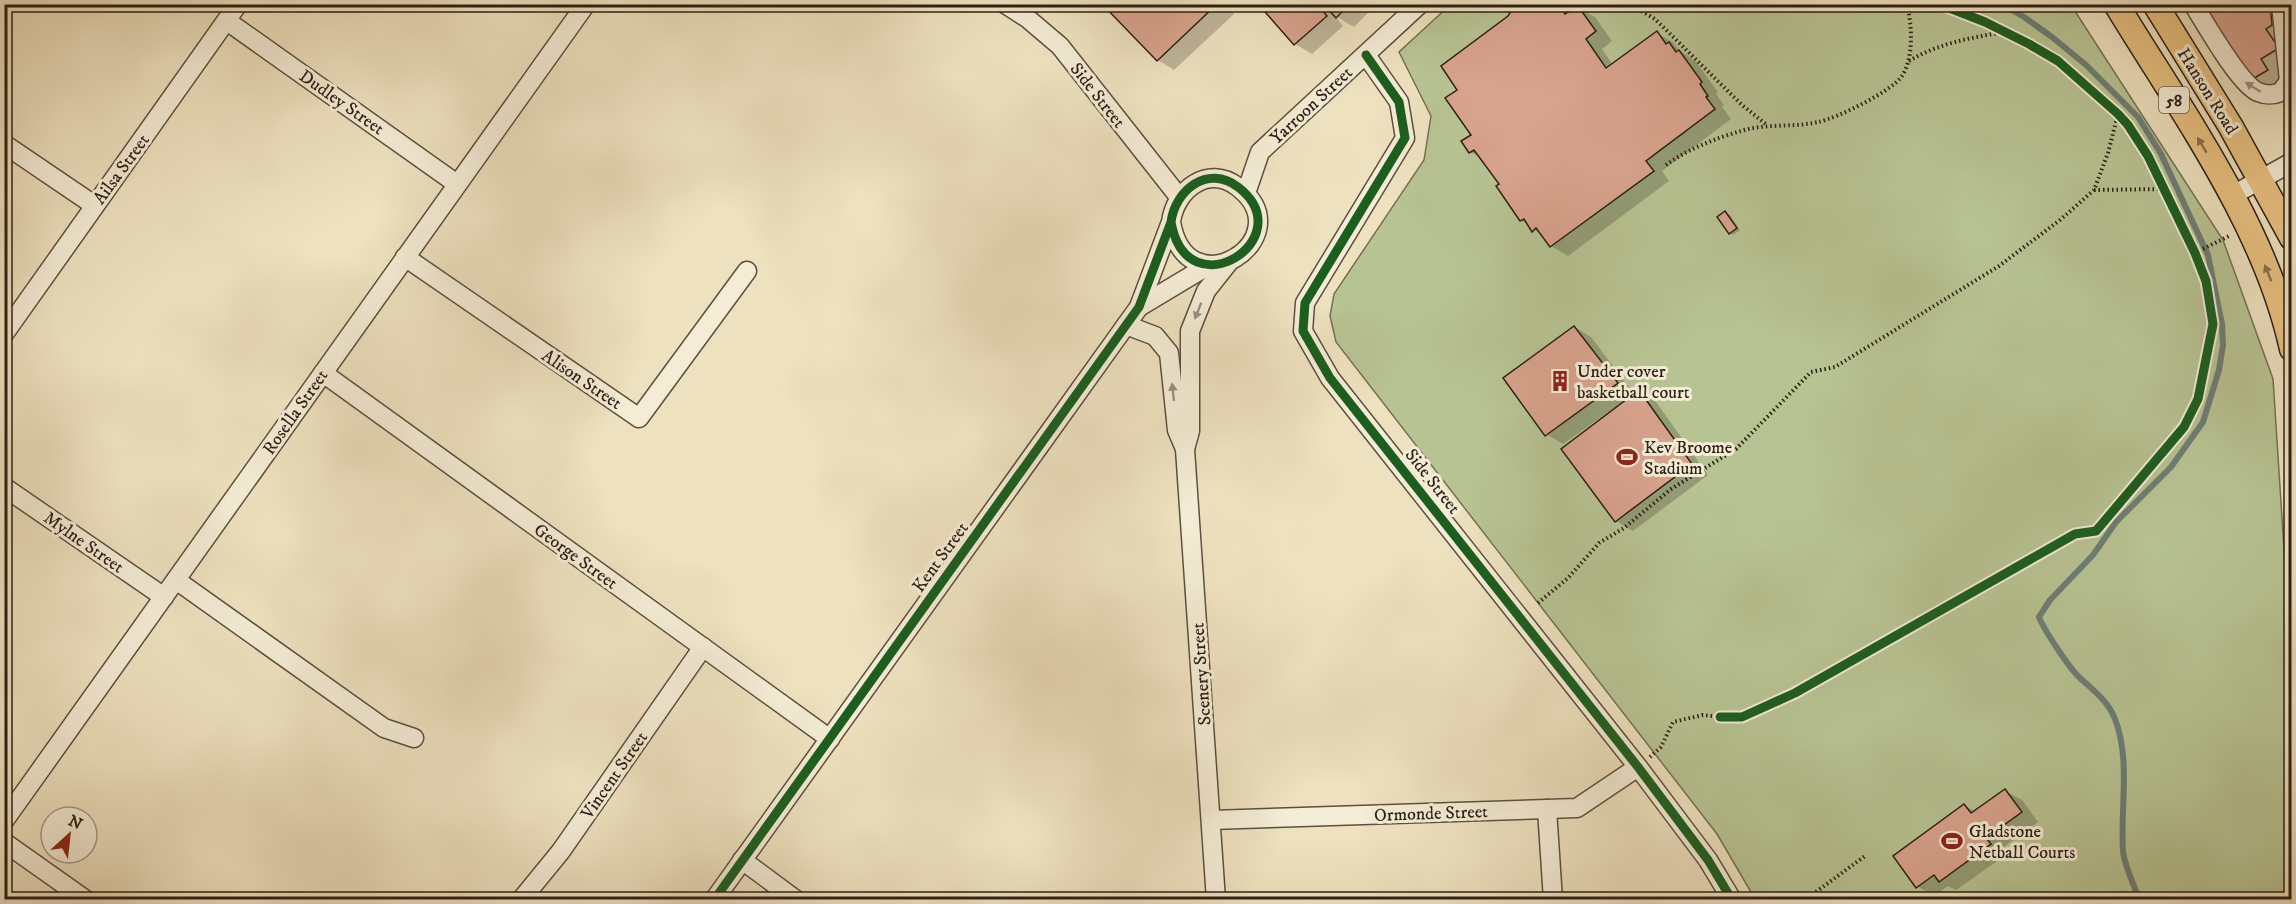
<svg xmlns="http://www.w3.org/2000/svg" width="2296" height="904" font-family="'IM FELL DW Pica',serif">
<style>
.green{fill:#b8c393;stroke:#727254;stroke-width:1.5}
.shadow{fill:#0003}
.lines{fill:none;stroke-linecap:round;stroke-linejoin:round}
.stream{stroke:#6e7e76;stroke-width:6}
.building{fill:#d8a38d;stroke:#2c2015;stroke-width:1.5}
.minor-casing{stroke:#5c5040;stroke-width:21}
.major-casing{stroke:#2c2015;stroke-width:27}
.path{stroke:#2c2015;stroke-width:4;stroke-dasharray:1.5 3;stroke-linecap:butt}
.minor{stroke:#f4ecd5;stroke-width:18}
.major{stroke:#e7c080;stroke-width:24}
.cycleway-casing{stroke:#f4ecd5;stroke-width:13}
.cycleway{stroke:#1b5e20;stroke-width:9}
.oneway{fill:#9a907f}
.oneway2{fill:#8a704a}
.labels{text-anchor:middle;stroke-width:6;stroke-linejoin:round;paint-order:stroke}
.shield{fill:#f4ecd5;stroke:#685d4f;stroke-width:1.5}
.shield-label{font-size:16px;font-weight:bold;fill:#2c2015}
.street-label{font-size:18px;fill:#2c2015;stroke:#f4ecd5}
.poi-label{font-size:18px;fill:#2c2015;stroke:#f4ecd5;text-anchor:start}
</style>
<rect width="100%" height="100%" fill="#eee1bf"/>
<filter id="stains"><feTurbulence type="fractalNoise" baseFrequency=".00333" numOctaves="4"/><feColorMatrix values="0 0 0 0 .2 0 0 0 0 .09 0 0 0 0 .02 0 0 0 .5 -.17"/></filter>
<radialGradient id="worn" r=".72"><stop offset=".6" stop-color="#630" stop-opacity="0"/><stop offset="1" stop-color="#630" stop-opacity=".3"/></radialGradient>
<polygon class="green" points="1450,5 2071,5 2223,240 2273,379 2291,657 2291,899 1755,899 1717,834 1336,342 1330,316 1334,294 1424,160 1431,116 1399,52"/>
<g class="shadow">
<polygon points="1104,4 1225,4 1234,14 1174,70 1158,60"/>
<polygon points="1260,4 1377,4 1354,27 1334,15 1343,26 1312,54 1295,44"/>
<polygon points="1534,4 1567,4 1572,12 1578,8 1595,17 1612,41 1602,49 1613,65 1657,33 1674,43 1678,49 1696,62 1718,92 1716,94 1724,105 1722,107 1731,119 1662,171 1669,181 1568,256 1551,246 1545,237 1521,220 1483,159 1470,152 1473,135 1459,90"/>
<polygon points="2202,4 2285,4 2292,60 2277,69 2284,80 2269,89 2252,79"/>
<polygon points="1725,213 1729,214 1740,230 1733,235 1730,233"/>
<polygon points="1574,327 1591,337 1635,395 1639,392 1656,402 1708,475 1633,531 1616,521 1615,410 1614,408 1563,444 1546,434"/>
<polygon points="2005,791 2022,800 2038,822 2002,848 2007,854 1956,890 1948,886 1934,896 1917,886 1965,806 1976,812"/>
</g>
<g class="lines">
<path class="stream" d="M2001,4L2024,17L2052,37L2086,65L2138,117L2161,154L2208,255L2222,324L2223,345L2219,370L2203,422L2171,467L2116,522L2093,555L2050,600L2039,617C2044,630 2070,669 2080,678C2094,691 2108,701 2115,719C2131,760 2120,809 2123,852C2125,867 2134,884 2139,900"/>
</g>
<g class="building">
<polygon points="1102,4 1217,4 1157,61"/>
<polygon points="1258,4 1317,4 1327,16 1294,45"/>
<polygon points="1323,4 1350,4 1336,18"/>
<polygon points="1516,4 1558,4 1565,14 1578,6 1596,31 1586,39 1606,68 1657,31 1666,44 1669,42 1676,52 1679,50 1702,82 1700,84 1708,96 1706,97 1715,109 1646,161 1654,171 1550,247 1536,228 1532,232 1524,219 1520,221 1496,186 1499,184 1474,150 1469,153 1461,141 1471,135 1445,98 1457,90 1441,66 1508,16"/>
<polygon points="2200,4 2270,4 2272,25 2266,29 2279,48 2261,59 2268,70 2251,80"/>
<polygon points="1725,211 1737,228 1729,234 1717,217"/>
<polygon points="1574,326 1618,383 1545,436 1503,378"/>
<polygon points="1639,390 1692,464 1615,522 1561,449"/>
<polygon points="2005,789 2022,812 1986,838 1991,844 1939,882 1934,875 1916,888 1893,856 1964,804 1971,813"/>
</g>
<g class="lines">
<defs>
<g id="minor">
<polyline points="1005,4 1027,18 1060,46 1179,197"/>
<path d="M2193,4C2206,24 2239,84 2258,92C2265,95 2274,95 2281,92L2289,81L2281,4"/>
<polyline points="227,21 457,184"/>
<polyline points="1366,55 1399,102 1405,138 1305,303 1303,331 1330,378 1638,767 1708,860 1732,900"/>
<polyline points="4,144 94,205"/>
<polyline points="1246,193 1260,152 1420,4"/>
<polyline points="2233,195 2292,162"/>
<polyline points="405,257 639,418 747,271"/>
<polyline points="1139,307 1209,265"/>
<polyline points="1126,325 1155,336 1169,353 1177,430 1185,449 1216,900"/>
<polyline points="4,334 238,4"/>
<polyline points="323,373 830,739"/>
<polyline points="1185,449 1190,431 1190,331 1206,291 1229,262"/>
<polyline points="4,487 164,597"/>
<polyline points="176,580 384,728 414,738"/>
<polyline points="1547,809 1553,900"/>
<polyline points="1211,820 1577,808 1638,767"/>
<polyline points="4,821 586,4"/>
<polyline points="4,842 86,900"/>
<polyline points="742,860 796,900"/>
<polyline points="521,900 561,851 703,647"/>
<path d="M714,900L1139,307L1171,222C1175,190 1208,164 1238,187C1304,238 1187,313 1171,222"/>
</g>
<g id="major">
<path d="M2116,4C2181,111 2265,225 2292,349"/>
<polyline points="2155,4 2231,127 2292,238"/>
</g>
</defs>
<use href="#minor" class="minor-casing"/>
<use href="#major" class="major-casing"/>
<g class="path">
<polyline points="1630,4 1655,19 1742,105 1767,125"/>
<polyline points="1582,12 1591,4"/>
<path d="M1909,61C1939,43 1970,38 2004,32"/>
<path d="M1666,165C1686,150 1716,138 1741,131C1766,123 1792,128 1818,122C1837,118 1891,92 1902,76C1914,58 1912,25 1907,4"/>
<polyline points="2094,190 2163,189"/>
<polyline points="2195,253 2229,236"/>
<polyline points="1538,603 1568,578 1599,543 1624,528 1671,489 1736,449 1811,372 1835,367 1999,266 2060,220 2094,190 2108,153 2118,114"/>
<polyline points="1650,757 1661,747 1673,722 1703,715 1720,717"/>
<polyline points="1805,900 1865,856"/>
</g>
<use href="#minor" class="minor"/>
<use href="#major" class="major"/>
<defs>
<g id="cycleway">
<polyline points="1366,55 1399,102 1405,138 1305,303 1303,331 1330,378 1638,767 1708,860 1732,900"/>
<polyline points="1720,717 1742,717 1795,693 2075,534 2096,531 2184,427 2198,399 2213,324 2206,281 2195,253 2148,156 2128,125 2118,114 2058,61 2029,44 1985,22 1939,4"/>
<path d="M714,900L1139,307L1171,222C1175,190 1208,164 1238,187C1304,238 1187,313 1171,222"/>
</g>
</defs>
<use href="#cycleway" class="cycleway-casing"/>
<use href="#cycleway" class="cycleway"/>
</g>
<defs><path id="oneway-solid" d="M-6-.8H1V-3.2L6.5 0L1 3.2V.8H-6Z" transform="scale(1.5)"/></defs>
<g class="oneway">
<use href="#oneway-solid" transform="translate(2253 87) rotate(-148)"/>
<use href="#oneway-solid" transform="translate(1198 311) rotate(111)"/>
<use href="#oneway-solid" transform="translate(1173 392) rotate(-96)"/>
</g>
<g class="oneway2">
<use href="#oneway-solid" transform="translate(2202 145) rotate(-121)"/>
<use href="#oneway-solid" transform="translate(2268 273) rotate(-112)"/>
</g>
<defs>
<symbol id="building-bare" viewBox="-9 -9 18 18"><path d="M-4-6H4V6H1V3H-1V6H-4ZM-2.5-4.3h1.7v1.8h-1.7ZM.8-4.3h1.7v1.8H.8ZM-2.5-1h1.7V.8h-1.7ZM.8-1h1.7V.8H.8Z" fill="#8f2418" stroke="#f4ecd5" stroke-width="2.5" paint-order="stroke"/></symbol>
<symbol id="stadium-bare" viewBox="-9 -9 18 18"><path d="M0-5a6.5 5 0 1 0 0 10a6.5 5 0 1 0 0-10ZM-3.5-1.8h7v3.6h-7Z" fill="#8f2418" stroke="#f4ecd5" stroke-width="2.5" paint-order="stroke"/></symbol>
</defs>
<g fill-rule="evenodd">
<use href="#building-bare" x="1545" y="366" width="30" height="30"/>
<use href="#stadium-bare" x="1612" y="442" width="30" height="30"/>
<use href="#stadium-bare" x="1937" y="826" width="30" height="30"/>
</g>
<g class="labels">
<rect class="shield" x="2159" y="87" width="30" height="26" rx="4.5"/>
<g class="shield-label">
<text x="2174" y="106">58</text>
</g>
<g class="street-label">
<text transform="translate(2208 91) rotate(58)" y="6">Hanson Road</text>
<text transform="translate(1098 95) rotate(52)" y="6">Side Street</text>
<text transform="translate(342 102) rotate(35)" y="6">Dudley Street</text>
<text transform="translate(1311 105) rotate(-43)" y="6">Yarroon Street</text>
<text transform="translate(121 169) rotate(-54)" y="6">Ailsa Street</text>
<text transform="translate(582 379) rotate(34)" y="6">Alison Street</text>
<text transform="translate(295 412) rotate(-55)" y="6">Rosella Street</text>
<text transform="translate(1433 481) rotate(52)" y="6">Side Street</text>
<text transform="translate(84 542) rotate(35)" y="6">Mylne Street</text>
<text transform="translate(576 556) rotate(36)" y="6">George Street</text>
<text transform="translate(940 557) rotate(-54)" y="6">Kent Street</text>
<text transform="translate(1201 674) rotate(-94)" y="6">Scenery Street</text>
<text transform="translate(614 775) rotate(-55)" y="6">Vincent Street</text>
<text transform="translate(1431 813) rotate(-2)" y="6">Ormonde Street</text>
</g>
<g class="poi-label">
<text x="1577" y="377">Under cover<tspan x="1577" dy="21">basketball court</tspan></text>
<text x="1644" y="453">Kev Broome<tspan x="1644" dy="21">Stadium</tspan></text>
<text x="1969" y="837">Gladstone<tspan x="1969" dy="21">Netball Courts</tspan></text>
</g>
</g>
<rect width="2296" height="904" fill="none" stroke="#eee1bf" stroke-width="24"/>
<rect x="6" y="6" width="2284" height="892" fill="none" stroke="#2c2015" stroke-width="3"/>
<rect x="12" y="12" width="2272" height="880" fill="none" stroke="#2c2015" stroke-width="1.5"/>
<g transform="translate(69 835) rotate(27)"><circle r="28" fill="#f4ecd5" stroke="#a49a88" stroke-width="1.5"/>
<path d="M0-4.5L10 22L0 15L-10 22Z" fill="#8f2418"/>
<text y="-9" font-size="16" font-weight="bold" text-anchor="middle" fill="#2c2015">N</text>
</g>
<rect width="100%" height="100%" filter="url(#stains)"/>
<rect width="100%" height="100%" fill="url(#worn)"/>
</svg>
